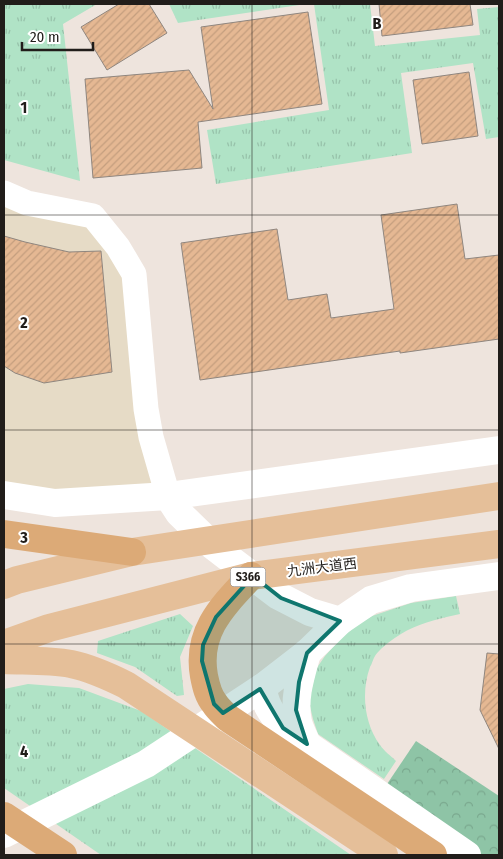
<svg xmlns="http://www.w3.org/2000/svg" width="503" height="859" font-family="'Fira Sans Condensed','Noto Sans SC',sans-serif">
<style>
.commercial{fill:#e6dbc6}
.grass{fill:url(#grass-tufts)}
.forest{fill:url(#forest-crowns)}
.building{fill:url(#building-hatch);stroke:#8f867f}
.lines{fill:none;stroke-linecap:round;stroke-linejoin:round}
.minor{stroke:#fff;stroke-width:25}
.secondary{stroke:#fff;stroke-width:28}
.primary{stroke:#e5bf99;stroke-width:28}
.trunk{stroke:#dcaa77;stroke-width:28}
.marked{fill:#0f766e;fill-opacity:0.2;stroke:#0f766e;stroke-width:4;stroke-linejoin:round}
.grid{fill:none;stroke:#211d1a;stroke-width:1;stroke-opacity:0.55}
.labels{text-anchor:middle;stroke-width:4;stroke-linejoin:round;paint-order:stroke}
.shield{fill:#fff;stroke:#64615f;stroke-width:1}
.shield-label{font-size:12px;font-weight:bold;fill:#211d1a}
.street-label{font-size:14px;fill:#211d1a;stroke:#fff}
.grid-label{font-size:16px;text-anchor:middle;font-weight:bold;fill:#211d1a;stroke:#fff;stroke-width:4;stroke-linejoin:round;paint-order:stroke}
</style>
<defs>
<pattern id="grass-tufts" width="24" height="20" patternUnits="userSpaceOnUse" patternTransform="scale(1.25)"><rect width="24" height="20" fill="#b0e3c6"/><path d="M3 7l-1-3M5 7V3M7 7l1-3M15 17l-1-3M17 17v-4M19 17l1-3" fill="none" stroke="#97c2aa"/></pattern>
<pattern id="forest-crowns" width="20" height="18" patternUnits="userSpaceOnUse" patternTransform="scale(1.25)"><rect width="20" height="18" fill="#8ec4a6"/><path d="M2 6a3 3 0 1 1 6 0M12 15a3 3 0 1 1 6 0" fill="none" stroke="#7aa88e"/></pattern>
<pattern id="building-hatch" width="6" height="6" patternUnits="userSpaceOnUse" patternTransform="scale(1.25)"><rect width="6" height="6" fill="#e5b893"/><path d="M-1 1l2-2M0 6l6-6M5 7l2-2" fill="none" stroke="#c49e7e"/></pattern>
</defs>
<rect width="100%" height="100%" fill="#eee4dd"/>
<polygon class="commercial" points="4,194 93,216 117,247 167,496 4,495"/>
<g class="grass">
<polygon points="4,4 97,4 63,24 80,181 4,160"/>
<polygon points="169,4 306,4 178,23"/>
<polygon points="314,4 370,4 375,46 480,35 477,9 499,7 499,137 486,139 473,63 401,73 412,153 216,184 207,130 329,110"/>
<path d="M456,596L460,614C442,618 424,622 408,630C398,635 381,647 375,656C373,659 372,664 370,667C361,692 364,723 380,745C384,751 391,756 396,761L384,779L318,734L313,719L309,702L316,669L325,656L349,629L372,616L411,603Z"/>
<polygon points="180,614 193,626 180,657 184,695 177,696 135,667 97,653 98,641"/>
<polygon points="28,684 79,688 141,711 351,855 101,855 4,788 4,689"/>
</g>
<polygon class="forest" points="416,741 499,796 499,855 469,855 381,793"/>
<g class="building">
<polygon points="119,4 149,4 167,33 107,70 81,27"/>
<polygon points="379,4 470,4 473,25 382,36"/>
<polygon points="308,12 322,104 198,122 202,168 93,178 85,79 189,70 213,109 201,27"/>
<polygon points="469,72 478,136 422,144 413,80"/>
<polygon points="457,204 465,259 499,255 499,339 400,353 400,351 200,380 181,243 277,229 288,300 327,294 331,318 394,309 381,215"/>
<polygon points="4,236 25,242 69,252 101,251 112,372 44,383 15,373 4,366"/>
<polygon points="487,653 499,654 499,749 480,710"/>
</g>
<g class="lines">
<polyline class="minor" points="4,193 27,203 93,216 118,247 134,274 146,409 151,437 168,496"/>
<g class="secondary">
<polyline points="4,495 55,503 168,496 499,450"/>
<polyline points="168,496 179,513 213,546 277,595 310,612 340,621"/>
<path d="M263,687C264,704 272,714 283,728L467,855"/>
<path d="M307,744C304,737 300,729 298,722C293,698 301,675 307,653"/>
<polyline points="4,834 146,764 263,687 307,653 340,621 371,600 411,588 499,576"/>
</g>
<g class="primary">
<polyline points="4,585 17,580 132,552 499,496"/>
<polyline points="4,644 49,628 251,576 499,544"/>
<path d="M4,660C26,661 49,660 71,664C90,668 108,676 126,685L384,855"/>
</g>
<g class="trunk">
<polyline points="4,534 132,552"/>
<path d="M251,576C223,606 196,631 204,676C206,686 208,696 215,704C218,709 224,714 228,718L433,855"/>
<polyline points="4,816 63,855"/>
</g>
</g>
<path class="marked" d="M253,576L281,598L340,621L307,653L299,682L296,710L307,744L283,728L260,689L223,713L214,704L202,661L203,645L216,617Z"/>
<path class="grid" d="M252,4V855M4,215H499M4,430H499M4,644H499"/>
<g class="labels">
<rect class="shield" x="230.5" y="567.5" width="35" height="19" rx="4"/>
<g class="shield-label">
<text x="248" y="581">S366</text>
</g>
<g class="street-label">
<text transform="translate(322 567) rotate(-7)" y="5">九洲大道西</text>
</g>
</g>
<g class="grid-label">
<text x="377" y="29">B</text>
<text x="24" y="113">1</text>
<text x="24" y="328">2</text>
<text x="24" y="543">3</text>
<text x="24" y="757">4</text>
</g>
<rect width="503" height="859" fill="none" stroke="#211d1a" stroke-width="10"/>
<path d="M22 42v8h71v-8" fill="none" stroke="#211d1a" stroke-width="2.5"/>
<text x="30" y="42" font-size="15" fill="#211d1a" stroke="#ffffff" stroke-width="4" paint-order="stroke">20 m</text>
</svg>
